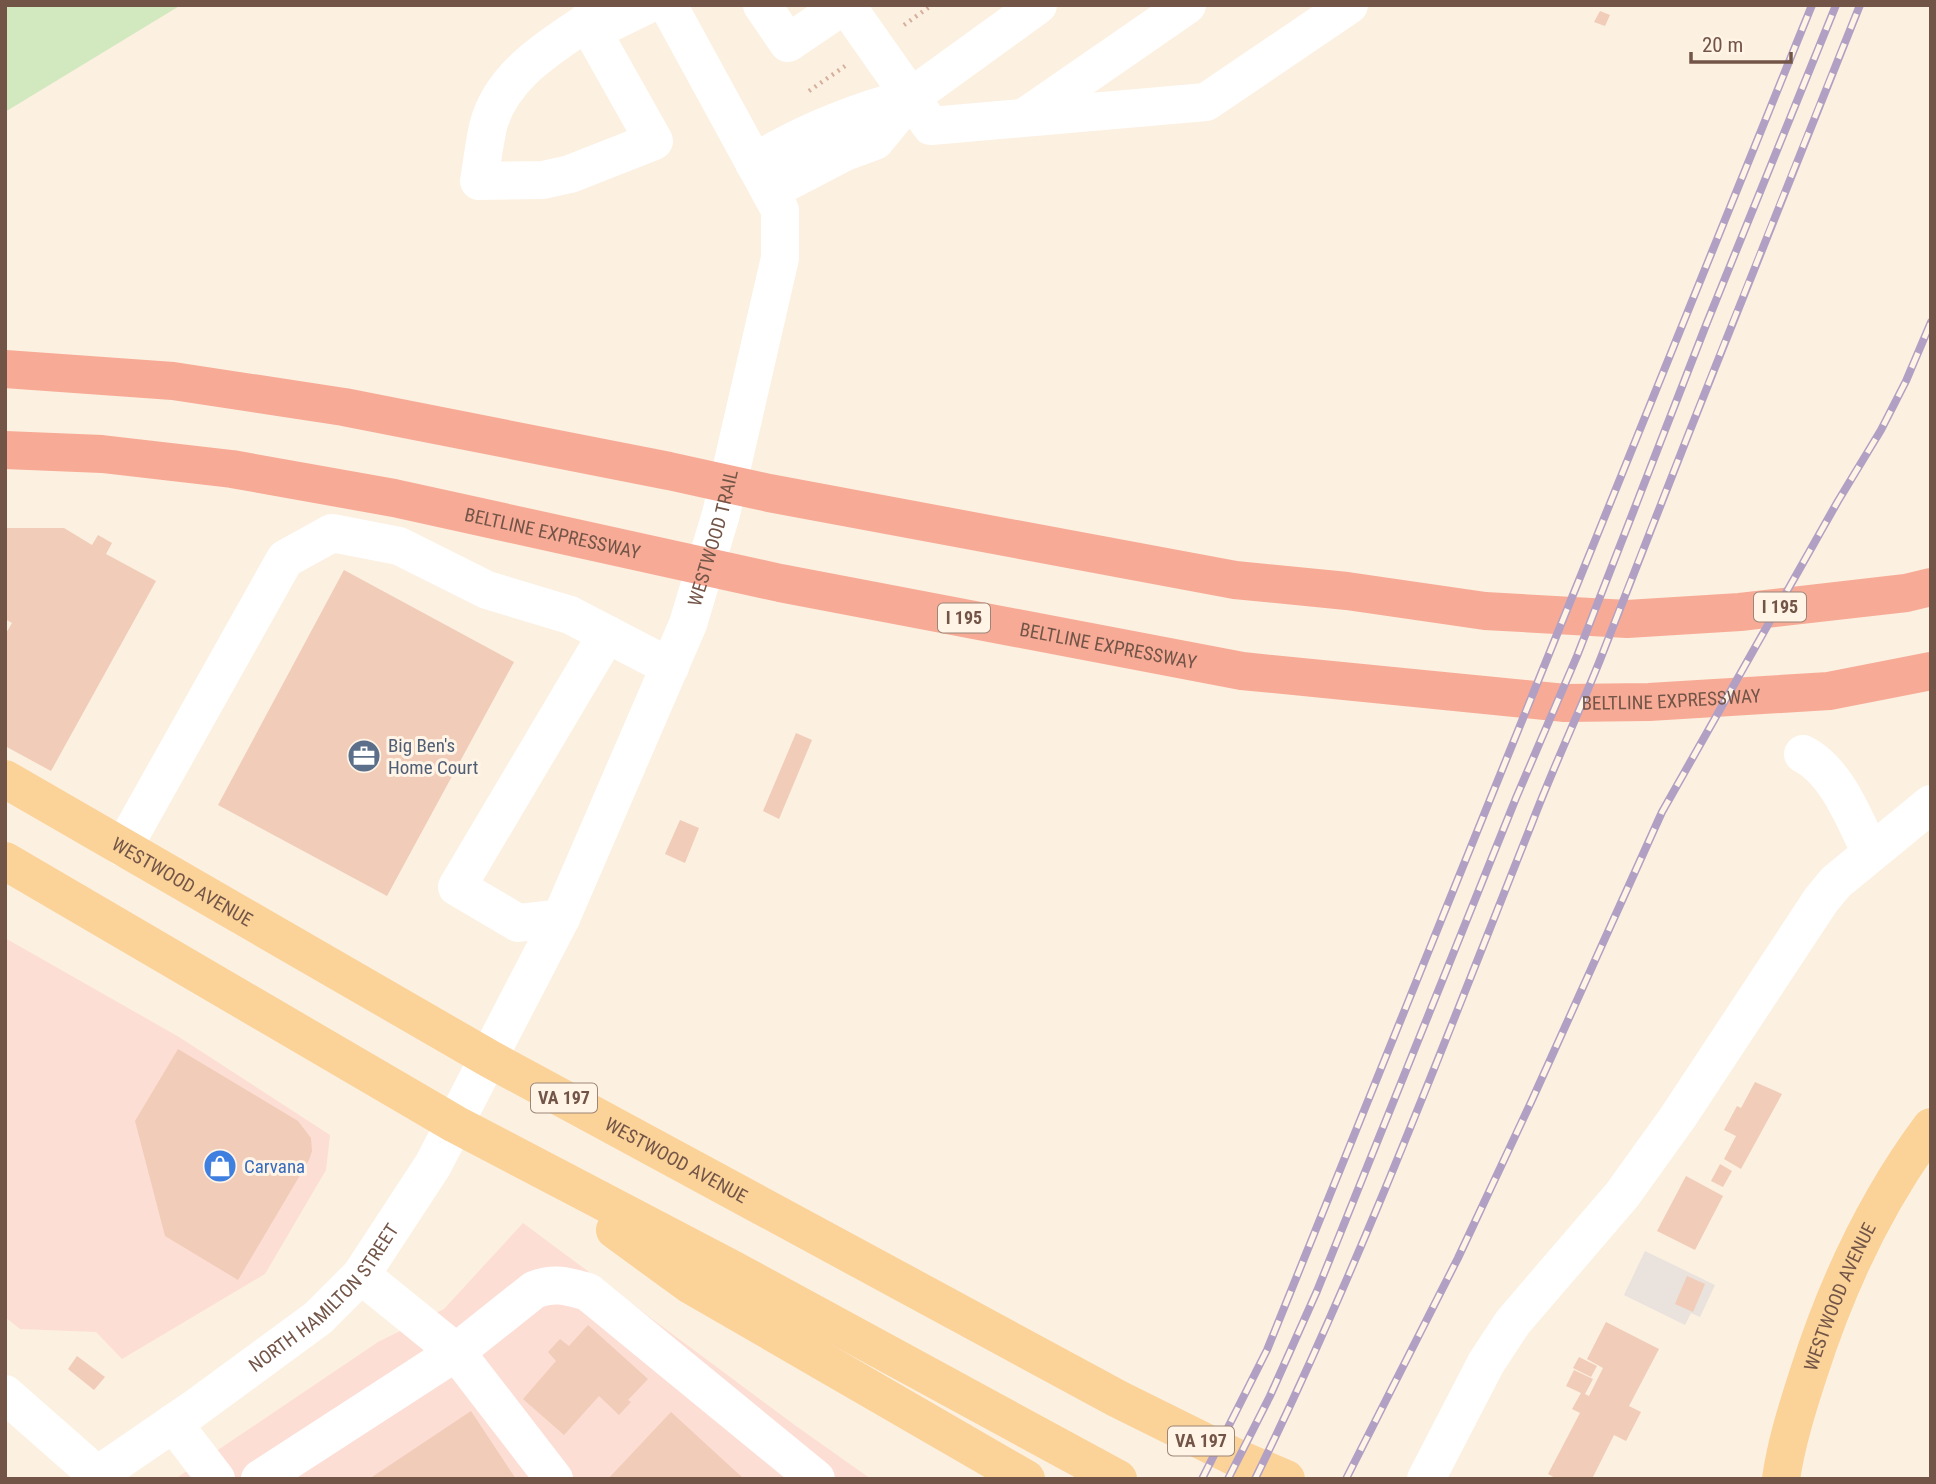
<svg xmlns="http://www.w3.org/2000/svg" width="1936" height="1484" font-family="'Roboto Condensed',sans-serif">
<style>
.commercial{fill:#fdded4}
.industrial{fill:#eae2dc}
.green{fill:#d2e9bf}
.building{fill:#f1ccb8}
.lines{fill:none;stroke-linecap:round;stroke-linejoin:round}
.path{stroke:#d6af9c;stroke-width:4.5;stroke-dasharray:2 5;stroke-linecap:butt}
.minor{stroke:#fff;stroke-width:38}
.major{stroke:#fbd298;stroke-width:38}
.highway{stroke:#f7ab96;stroke-width:38}
.rail-casing{stroke:#b2a0c4;stroke-width:8}
.rail{stroke:#fff4e6;stroke-width:5;stroke-dasharray:16;stroke-linecap:butt}
.labels{text-anchor:middle;stroke-width:6;stroke-linejoin:round;paint-order:stroke}
.shield{fill:#fff4e6;stroke:#9d8577;stroke-width:2}
.shield-label{font-size:18px;font-weight:bold;fill:#735548}
.street-label{font-size:19px;fill:#735548;stroke:#fff4e6}
.service-label{font-size:19px;fill:#4e5e75;stroke:#fff4e6;text-anchor:start}
.shop-label{font-size:19px;fill:#366cbe;stroke:#fff4e6;text-anchor:start}
</style>
<rect width="100%" height="100%" fill="#fcf0e0"/>
<g class="commercial">
<polygon points="5,938 179,1037 330,1135 326,1170 265,1274 122,1359 96,1332 20,1329 5,1317"/>
<polygon points="523,1223 796,1426 871,1479 175,1479 378,1342 444,1309"/>
</g>
<polygon class="industrial" points="1645,1251 1715,1285 1700,1317 1691,1313 1685,1325 1624,1295"/>
<polygon class="green" points="5,5 181,5 5,112"/>
<g class="building">
<polygon points="1600,11 1610,15 1605,26 1594,22"/>
<polygon points="5,528 64,528 92,545 98,535 112,543 106,554 156,581 51,771 5,746 5,635 12,623 5,619"/>
<polygon points="344,570 514,662 387,896 218,805"/>
<polygon points="796,733 812,740 779,819 763,811"/>
<polygon points="680,820 699,828 685,863 665,854"/>
<polygon points="178,1049 298,1121 311,1138 312,1151 309,1160 238,1280 165,1236 135,1121"/>
<polygon points="1755,1082 1782,1094 1741,1169 1724,1159 1736,1136 1724,1130 1737,1106 1741,1108"/>
<polygon points="1720,1164 1732,1171 1723,1187 1711,1181"/>
<polygon points="1686,1176 1723,1196 1695,1250 1657,1231"/>
<polygon points="1687,1276 1705,1284 1693,1312 1675,1304"/>
<polygon points="1606,1322 1659,1349 1629,1406 1641,1412 1626,1441 1614,1435 1592,1479 1557,1479 1548,1474 1580,1413 1572,1409 1581,1393 1566,1386 1574,1370 1593,1379 1585,1394 1589,1396 1603,1368 1587,1359"/>
<polygon points="588,1325 648,1379 628,1400 631,1402 619,1415 599,1396 564,1435 523,1399 556,1361 548,1352 560,1339 569,1346"/>
<polygon points="77,1356 105,1377 94,1390 68,1369"/>
<polygon points="1579,1357 1597,1366 1591,1377 1573,1368"/>
<polygon points="471,1411 516,1479 369,1479"/>
<polygon points="671,1412 744,1479 608,1479"/>
</g>
<g class="lines">
<g class="path">
<polyline points="904,25 932,5"/>
<polyline points="809,91 845,66"/>
</g>
<g class="minor">
<polyline points="597,5 587,22 610,23 647,5"/>
<polyline points="762,5 788,43 844,5"/>
<polyline points="846,5 931,126 1206,102 1349,5"/>
<path d="M587,22L654,141L570,174L543,180L479,181C482,163 484,145 488,127C500,77 548,48 587,22Z"/>
<polyline points="911,97 1038,5"/>
<polyline points="1025,117 1187,5"/>
<path d="M754,163C803,132 855,112 911,97L875,141L845,152L770,191"/>
<path d="M1803,754C1837,771 1855,821 1871,853"/>
<polyline points="123,848 285,559 332,533 399,546 487,590 570,615 670,667"/>
<polyline points="561,918 518,923 457,887 607,634"/>
<polyline points="361,1275 456,1352 554,1479"/>
<polyline points="5,1394 97,1475"/>
<polyline points="173,1423 216,1479"/>
<path id="s1" d="M92,1479L194,1409L318,1318L361,1275L433,1165L561,918L688,624L721,514L780,258V210L668,5"/>
<path d="M260,1479L456,1352L534,1290C555,1282 567,1286 588,1292L816,1479"/>
<polyline points="1426,1479 1486,1363 1513,1322 1622,1195 1678,1117 1821,900 1836,882 1931,804"/>
</g>
<g class="major">
<path id="s2" d="M5,779L490,1059L1118,1399L1239,1459L1286,1479"/>
<polyline points="5,861 455,1124 730,1268 1118,1479"/>
<polyline points="615,1230 689,1284 1026,1479"/>
<path id="s3" d="M1781,1479C1786,1444 1797,1409 1808,1375C1836,1287 1875,1202 1931,1127"/>
</g>
<g class="highway">
<polyline points="5,369 173,381 344,407 669,471 769,493 1235,580 1347,591 1485,611 1627,619 1740,612 1906,593 1931,587"/>
<path id="s4" d="M5,450L102,454L232,469L394,498L780,583L1242,671L1565,703L1649,702L1829,691L1931,671"/>
</g>
<defs>
<g id="rail">
<polyline points="1202,1479 1267,1350 1812,5"/>
<polyline points="1228,1479 1270,1396 1317,1291 1516,798 1577,656 1706,325 1836,5"/>
<path d="M1255,1479C1360,1265 1444,1043 1532,823C1553,768 1578,715 1600,660C1685,441 1772,223 1860,5"/>
<polyline points="1346,1479 1458,1258 1532,1100 1662,812 1838,501 1881,430 1906,381 1931,322"/>
</g>
</defs>
<use href="#rail" class="rail-casing"/>
<use href="#rail" class="rail"/>
</g>
<defs>
<symbol id="office-disc" viewBox="-11 -11 22 22"><circle r="9.5" fill="#5c6f8a" stroke="#fff4e6"/><path d="M-6-3h4V-5.5h4V-3h4V5H-6ZM-1-4.5V-3h2v-1.5ZM-6 0V1H6V0Z" fill="#fff"/></symbol>
<symbol id="shop-disc" viewBox="-11 -11 22 22"><circle r="9.5" fill="#3f7fe0" stroke="#fff4e6"/><path d="M-5-2.5h2.3a2.7 3.5 0 0 1 5.4 0H5L5.5 6h-11ZM-1.5-2.5h3a1.5 2.3 0 0 0-3 0Z" fill="#fff"/></symbol>
</defs>
<g fill-rule="evenodd">
<use href="#office-disc" x="345" y="737" width="38" height="38"/>
<use href="#shop-disc" x="201" y="1147" width="38" height="38"/>
</g>
<g class="labels">
<g class="shield">
<rect x="1754" y="592.5" width="52" height="29" rx="5"/>
<rect x="938" y="603.5" width="52" height="29" rx="5"/>
<rect x="531" y="1083.5" width="66" height="29" rx="5"/>
<rect x="1168" y="1426.5" width="66" height="29" rx="5"/>
</g>
<g class="shield-label">
<text x="1780" y="613">I 195</text>
<text x="964" y="624">I 195</text>
<text x="564" y="1104">VA 197</text>
<text x="1201" y="1447">VA 197</text>
</g>
<g class="street-label">
<text dy="7" stroke="none"><textPath href="#s4" startOffset="555">BELTLINE EXPRESSWAY</textPath></text>
<text dy="7" stroke="none"><textPath href="#s1" startOffset="1158">WESTWOOD TRAIL</textPath></text>
<text dy="7" stroke="none"><textPath href="#s4" startOffset="1122">BELTLINE EXPRESSWAY</textPath></text>
<text dy="7" stroke="none"><textPath href="#s4" startOffset="1689">BELTLINE EXPRESSWAY</textPath></text>
<text dy="7" stroke="none"><textPath href="#s2" startOffset="205">WESTWOOD AVENUE</textPath></text>
<text dy="7" stroke="none"><textPath href="#s2" startOffset="772">WESTWOOD AVENUE</textPath></text>
<text dy="7" stroke="none"><textPath href="#s1" startOffset="296">NORTH HAMILTON STREET</textPath></text>
<text dy="7" stroke="none"><textPath href="#s3" startOffset="192">WESTWOOD AVENUE</textPath></text>
</g>
<g class="service-label">
<text x="388" y="752">Big Ben's<tspan x="388" dy="22">Home Court</tspan></text>
</g>
<g class="shop-label">
<text x="244" y="1173">Carvana</text>
</g>
</g>
<rect width="1936" height="1484" fill="none" stroke="#735548" stroke-width="14"/>
<path d="M1691 52v10h100v-10" fill="none" stroke="#735548" stroke-width="3.5"/>
<text x="1702" y="52" font-size="21" fill="#735548" stroke="#fff4e6" stroke-width="5" paint-order="stroke">20 m</text>
</svg>
